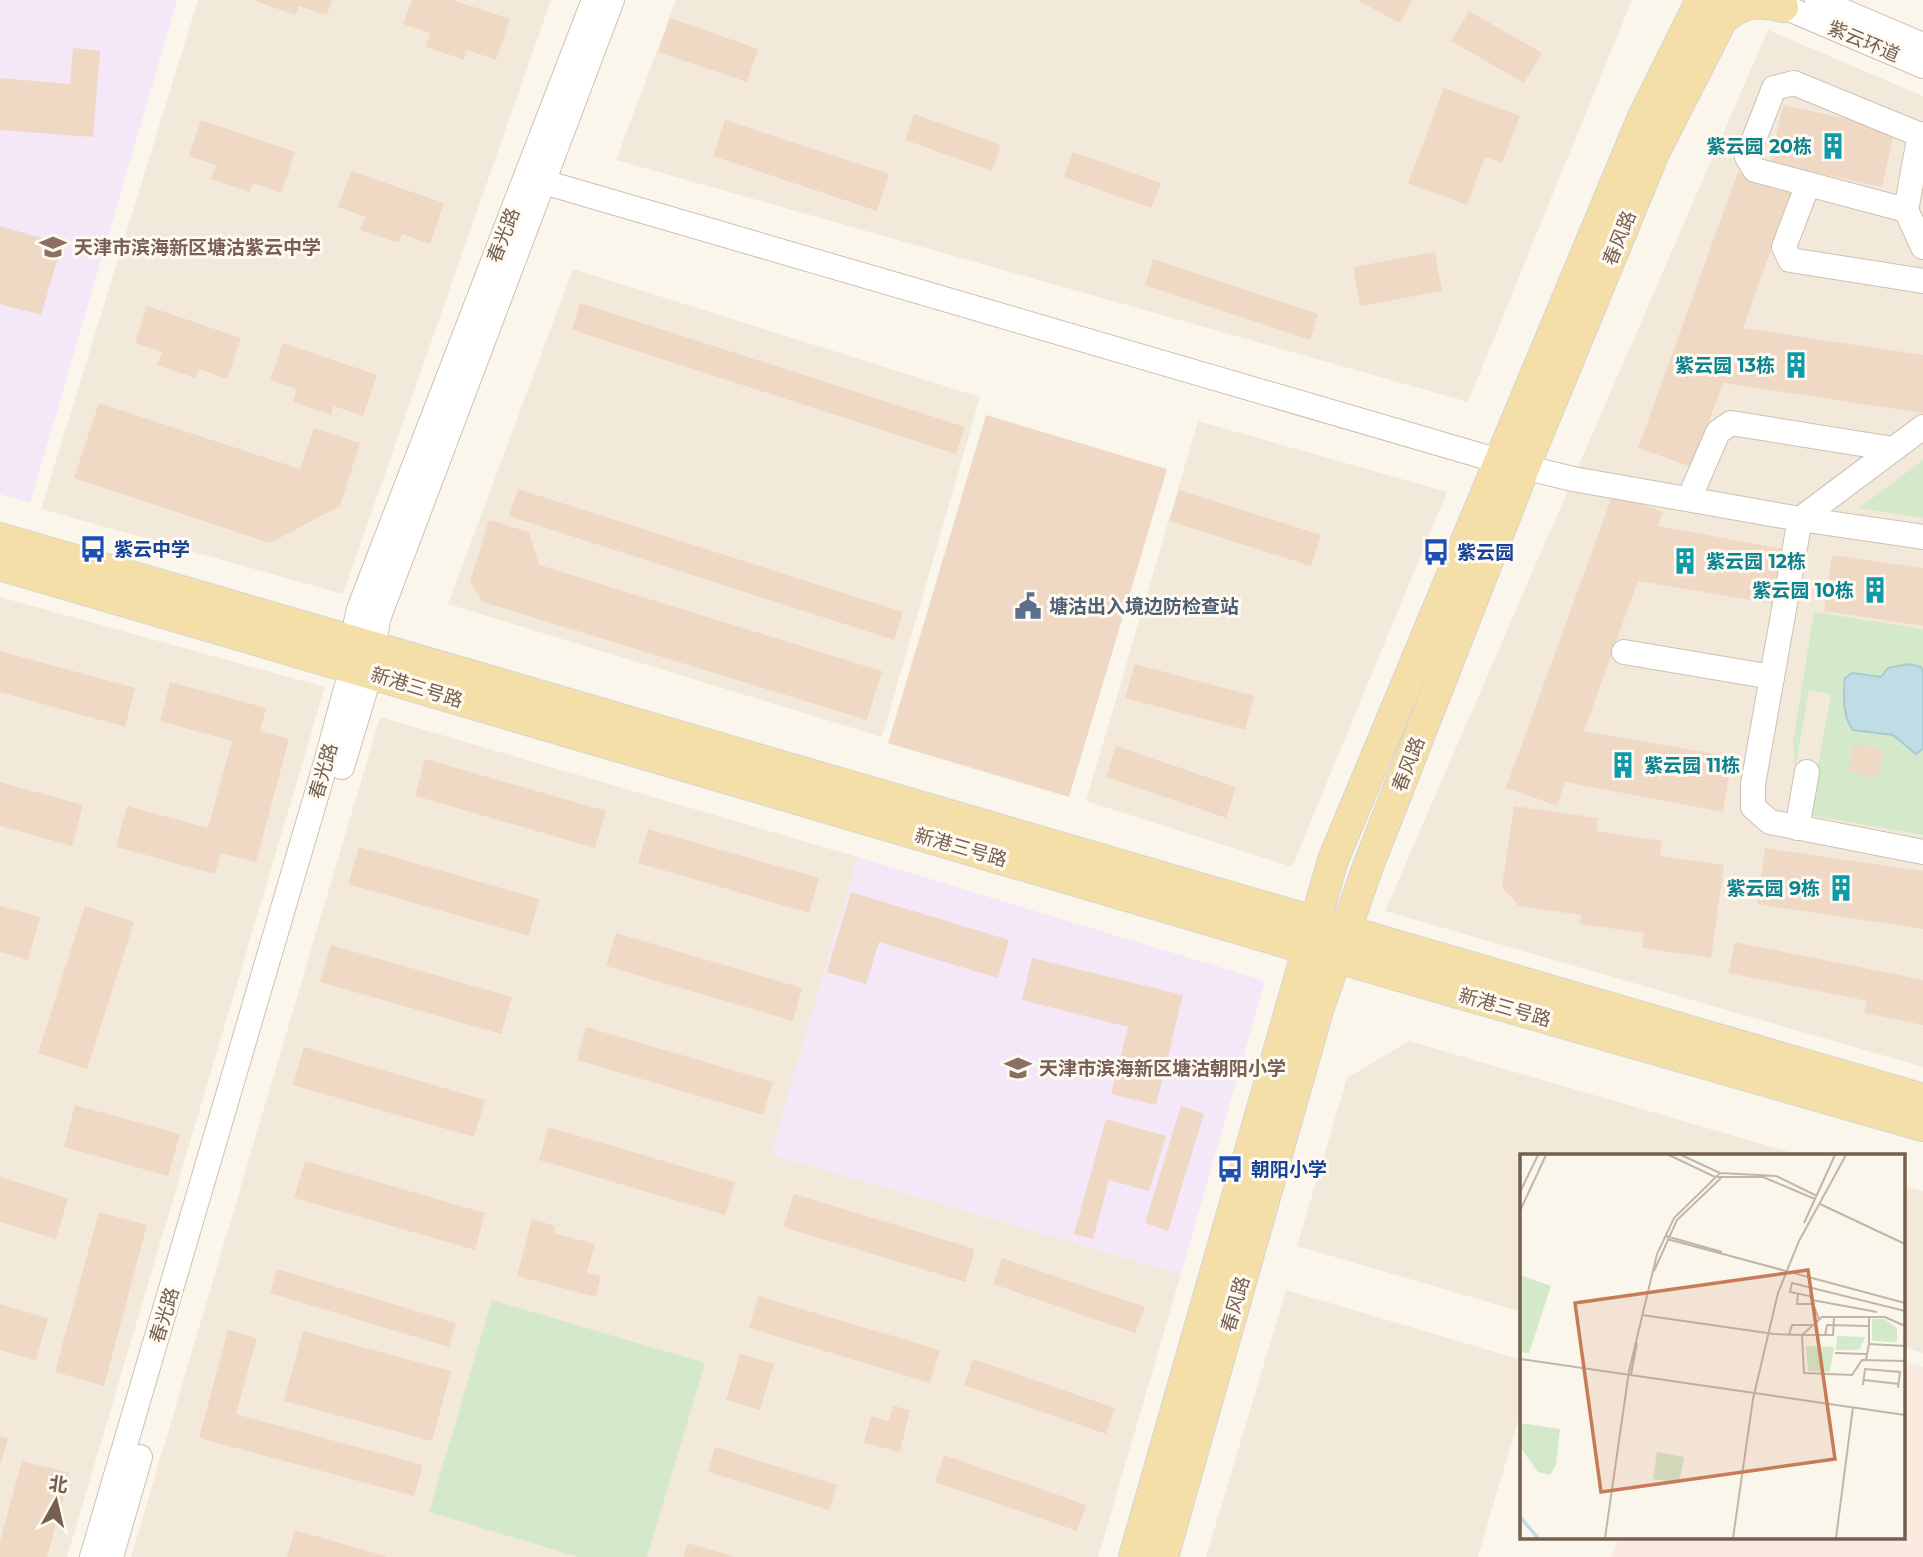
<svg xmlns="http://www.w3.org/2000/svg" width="1923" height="1557" font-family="Montserrat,'Noto Sans SC',sans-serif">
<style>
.residential{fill:#f3e9da}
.commercial{fill:#faeae0}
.education{fill:#f3e7f8}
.green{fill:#d3e9ca}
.water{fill:#c0dce4;stroke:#a7cad5;stroke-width:2}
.building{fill:#efd9c5}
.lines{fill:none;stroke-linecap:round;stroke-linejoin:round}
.minor-casing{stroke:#cdc0b1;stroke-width:26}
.major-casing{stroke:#d8d2ce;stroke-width:32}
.minor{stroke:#fff;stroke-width:24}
.major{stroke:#f4dfa9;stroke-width:30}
.labels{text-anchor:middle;stroke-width:6;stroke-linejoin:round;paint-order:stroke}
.street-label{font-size:19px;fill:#75604f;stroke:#fefaf1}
.culture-label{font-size:19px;font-weight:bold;fill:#0d838f;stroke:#fefaf1;text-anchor:end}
.education-label{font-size:19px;font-weight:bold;fill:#785e54;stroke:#fefaf1;text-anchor:start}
.transit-label{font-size:19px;font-weight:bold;fill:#164399;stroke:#fefaf1;text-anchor:start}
.service-label{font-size:19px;font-weight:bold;fill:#4e5e75;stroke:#fefaf1;text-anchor:start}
.inset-river{fill:none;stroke:#c0dce4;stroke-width:3.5}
.inset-road{fill:none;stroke:#c1b6a8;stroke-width:2}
.view{fill:#c77c58;fill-opacity:0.15;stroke:#c77c58;stroke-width:3.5}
.inset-edge{fill:none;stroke:#75604f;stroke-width:3.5}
</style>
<rect width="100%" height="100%" fill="#fbf6eb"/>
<g class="residential">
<polygon points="198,0 551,0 343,594 41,509"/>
<polygon points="676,0 1632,0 1468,402 616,160"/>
<polygon points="1768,30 1923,96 1923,1067 1385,911"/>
<polygon points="573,269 980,397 882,737 448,604"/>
<polygon points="1198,421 1447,492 1292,867 1086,801"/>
<polygon points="0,597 325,687 67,1557 0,1557"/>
<polygon points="380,717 858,857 771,1154 1181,1274 1098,1557 131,1557"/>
<polygon points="1409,1041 1803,1156 1522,1156 1522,1312 1297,1246 1347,1078"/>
<polygon points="1904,1186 1923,1191 1923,1353 1904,1347"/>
<polygon points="1286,1290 1522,1360 1522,1407 1478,1557 1206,1557"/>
</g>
<polygon class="commercial" points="1904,1361 1923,1367 1923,1557 1612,1557 1618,1538 1904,1538"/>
<g class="education">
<polygon points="0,0 177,0 30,503 0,494"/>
<polygon points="858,857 1265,981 1181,1274 771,1154"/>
</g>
<g class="green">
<polygon points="1923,460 1923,518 1859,508"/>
<polygon points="1814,612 1923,629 1923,835 1809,815 1831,694 1809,690 1795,770 1793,742"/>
<polygon points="492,1300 705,1363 647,1557 578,1557 429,1512"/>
</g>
<path class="water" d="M1909,664L1921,667L1923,671V749L1916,754L1893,735L1853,730C1843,717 1843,695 1845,678L1852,673L1881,677L1888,668Z"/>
<g class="building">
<polygon points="253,0 332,0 327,15 299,6 295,15"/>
<polygon points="412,0 452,0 510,19 496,60 467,50 464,60 426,47 430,33 403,24"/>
<polygon points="1357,0 1412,0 1400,23"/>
<polygon points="1469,11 1542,53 1524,83 1451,41"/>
<polygon points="670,18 758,49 747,82 658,52"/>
<polygon points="73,48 100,51 93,137 0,130 0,78 70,84"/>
<polygon points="1444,88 1520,116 1502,163 1485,157 1467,205 1408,183"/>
<polygon points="1783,105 1895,129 1882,187 1770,163"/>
<polygon points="914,114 1001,145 992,171 905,140"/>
<polygon points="201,120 295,152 281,193 253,183 250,192 211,179 216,165 189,156"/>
<polygon points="725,120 889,174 877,211 713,156"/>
<polygon points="1073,152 1161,183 1151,208 1064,177"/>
<polygon points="351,171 444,203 430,244 402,234 399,243 360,230 365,217 338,207"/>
<polygon points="1738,172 1792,192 1743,328 1923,355 1923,413 1723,383 1692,467 1638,448"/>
<polygon points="0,226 62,244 41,315 0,304"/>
<polygon points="1435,252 1442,291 1360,306 1353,267"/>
<polygon points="1153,259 1318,314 1310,340 1145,285"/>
<polygon points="580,303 965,427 956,454 572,330"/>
<polygon points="147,306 241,338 227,379 199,369 195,378 157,365 162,352 135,343"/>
<polygon points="283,343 377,375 363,416 334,406 331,415 293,402 297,389 270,380"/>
<polygon points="99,403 300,469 314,428 360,443 340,506 270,543 74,478"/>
<polygon points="986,415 1167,469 1069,797 888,743"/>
<polygon points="518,489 903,612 894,640 509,516"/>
<polygon points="1179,490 1321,535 1311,566 1169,521"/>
<polygon points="1613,494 1663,512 1658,526 1784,549 1775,604 1638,581 1584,731 1732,757 1723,812 1565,782 1557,806 1506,788"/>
<polygon points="489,520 529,532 539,565 882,671 867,720 483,602 470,582"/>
<polygon points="1832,555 1923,568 1923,626 1824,611"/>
<polygon points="0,651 135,688 125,727 0,692"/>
<polygon points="1135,664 1254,696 1245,730 1125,698"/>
<polygon points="170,682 266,708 260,731 289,739 256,862 221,853 215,874 116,847 127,806 208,828 232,741 160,721"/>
<polygon points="1854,744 1884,750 1877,778 1848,771"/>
<polygon points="1116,746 1236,787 1226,818 1106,777"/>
<polygon points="425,759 606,811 595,848 415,796"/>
<polygon points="0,782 83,805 72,846 0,826"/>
<polygon points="1514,806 1598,818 1596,831 1662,841 1660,856 1724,865 1711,958 1642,948 1644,933 1580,924 1581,915 1519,906 1502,887"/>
<polygon points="648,829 819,878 809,913 638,863"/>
<polygon points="359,847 539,899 529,936 348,884"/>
<polygon points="1765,848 1923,871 1923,929 1757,904"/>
<polygon points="851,892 1009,940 998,978 879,942 866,984 827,972"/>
<polygon points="0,906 40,917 28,960 0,952"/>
<polygon points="85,906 134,922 87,1069 38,1053"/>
<polygon points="616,933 802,988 793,1021 606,966"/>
<polygon points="1735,942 1923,980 1923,1025 1864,1013 1867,1001 1728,973"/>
<polygon points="331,945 512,997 501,1034 320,982"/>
<polygon points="1032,958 1183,995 1156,1105 1111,1094 1128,1027 1022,1000"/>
<polygon points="586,1027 773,1082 763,1115 577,1060"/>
<polygon points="304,1047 485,1100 474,1137 293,1085"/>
<polygon points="75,1105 180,1134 168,1176 64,1147"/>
<polygon points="1181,1106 1204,1114 1168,1231 1145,1223"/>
<polygon points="1106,1119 1166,1136 1149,1191 1109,1180 1093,1239 1074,1234"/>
<polygon points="548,1127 735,1182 725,1215 539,1160"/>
<polygon points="305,1161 485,1213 475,1250 294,1198"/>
<polygon points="0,1177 68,1198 56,1239 0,1222"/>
<polygon points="794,1194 975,1249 965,1282 783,1227"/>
<polygon points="99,1212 147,1225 104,1386 55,1372"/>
<polygon points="532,1219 555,1226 554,1233 595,1244 587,1273 601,1276 596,1297 517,1276"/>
<polygon points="1002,1258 1145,1307 1135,1333 993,1284"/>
<polygon points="277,1269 456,1323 449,1347 270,1293"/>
<polygon points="758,1296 940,1350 930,1383 749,1328"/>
<polygon points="0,1304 48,1318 36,1360 0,1350"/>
<polygon points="228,1330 257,1338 236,1414 423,1465 414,1496 199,1438"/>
<polygon points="303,1331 451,1371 432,1441 284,1401"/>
<polygon points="740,1354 774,1364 760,1410 726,1400"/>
<polygon points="973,1359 1115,1408 1106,1434 964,1385"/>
<polygon points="893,1406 910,1410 900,1452 864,1443 871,1416 889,1421"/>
<polygon points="0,1436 8,1438 1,1463 0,1463"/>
<polygon points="715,1447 837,1485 829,1510 708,1472"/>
<polygon points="944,1455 1086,1505 1077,1531 935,1482"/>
<polygon points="22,1461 70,1473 47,1557 0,1557 0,1541"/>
<polygon points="295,1530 385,1556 385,1557 287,1557"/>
<polygon points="688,1543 732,1556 732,1557 683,1557"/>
</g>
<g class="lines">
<defs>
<g id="minor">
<polyline points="1768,0 1923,66"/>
<polyline points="1817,0 1923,45"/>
<polyline points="1923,136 1794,83 1774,88 1747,157 1755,170 1906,210 1923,247"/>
<polyline points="530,178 1499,461 1573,479 1800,519 1923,427"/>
<polyline points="1808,184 1784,247 1790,260 1923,281"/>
<polyline points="1906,210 1920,134"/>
<polyline points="1689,499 1718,432 1731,423 1893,449"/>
<polyline points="1923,537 1800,519 1753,784 1753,807 1770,822 1923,852"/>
<polyline points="1624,652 1772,677"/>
<polyline points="342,767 370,674 378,619 612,0"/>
<polyline points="1797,828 1807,772"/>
<polyline points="92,1557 325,766 352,667 352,640 359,609 594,0"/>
<polyline points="111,1557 140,1457"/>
</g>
<g id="major">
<path d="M1720,22C1740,2 1757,0 1783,7"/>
<polyline points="0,538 1923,1099"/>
<polyline points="0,565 1430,985 1923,1126"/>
<polyline points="1134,1557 1333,860 1643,117 1701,0"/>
<polyline points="1163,1557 1318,1010 1367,869 1525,466 1654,153 1732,0"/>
</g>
</defs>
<use href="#minor" class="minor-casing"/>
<use href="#major" class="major-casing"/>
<use href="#minor" class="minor"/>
<use href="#major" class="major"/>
</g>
<defs>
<symbol id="building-bare" viewBox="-9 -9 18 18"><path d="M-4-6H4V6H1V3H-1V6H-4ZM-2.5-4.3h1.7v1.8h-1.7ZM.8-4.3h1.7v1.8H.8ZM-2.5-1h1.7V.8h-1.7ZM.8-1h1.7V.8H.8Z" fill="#0f9aa8" stroke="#fefaf1" stroke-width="2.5" paint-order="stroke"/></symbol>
<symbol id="school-bare" viewBox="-9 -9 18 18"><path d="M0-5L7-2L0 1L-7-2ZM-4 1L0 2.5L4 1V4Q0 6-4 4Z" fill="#8d6e63" stroke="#fefaf1" stroke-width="2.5" paint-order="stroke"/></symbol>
<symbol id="bus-bare" viewBox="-9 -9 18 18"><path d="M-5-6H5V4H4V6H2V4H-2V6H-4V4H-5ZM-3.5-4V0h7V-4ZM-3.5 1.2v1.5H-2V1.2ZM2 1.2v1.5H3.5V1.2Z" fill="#1a4fb4" stroke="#fefaf1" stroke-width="2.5" paint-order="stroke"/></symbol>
<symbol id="civic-bare" viewBox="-9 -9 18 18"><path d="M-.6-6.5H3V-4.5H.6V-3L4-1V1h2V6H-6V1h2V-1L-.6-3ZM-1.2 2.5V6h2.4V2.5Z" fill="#5c6f8a" stroke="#fefaf1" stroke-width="2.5" paint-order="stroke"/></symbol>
</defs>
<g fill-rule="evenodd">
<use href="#building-bare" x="1814" y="127" width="38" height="38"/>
<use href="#school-bare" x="34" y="228" width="38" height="38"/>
<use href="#building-bare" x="1777" y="346" width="38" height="38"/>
<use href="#bus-bare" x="74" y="530" width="38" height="38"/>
<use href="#bus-bare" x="1417" y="533" width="38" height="38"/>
<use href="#building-bare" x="1666" y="542" width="38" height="38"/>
<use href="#building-bare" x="1856" y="571" width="38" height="38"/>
<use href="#civic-bare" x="1009" y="587" width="38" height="38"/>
<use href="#building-bare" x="1604" y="746" width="38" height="38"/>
<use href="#building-bare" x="1822" y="869" width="38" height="38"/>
<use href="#school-bare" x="999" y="1049" width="38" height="38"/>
<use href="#bus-bare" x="1211" y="1150" width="38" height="38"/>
</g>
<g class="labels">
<g class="street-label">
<text transform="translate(1864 41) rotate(23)" y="7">紫云环道</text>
<text transform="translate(503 235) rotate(-69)" y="7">春光路</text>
<text transform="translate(1619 238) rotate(-68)" y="7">春风路</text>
<text transform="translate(417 687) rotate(17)" y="7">新港三号路</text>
<text transform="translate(1408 764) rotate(-69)" y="7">春风路</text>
<text transform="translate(323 771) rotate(-74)" y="7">春光路</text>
<text transform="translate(961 847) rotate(16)" y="7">新港三号路</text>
<text transform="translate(1505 1007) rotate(16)" y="7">新港三号路</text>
<text transform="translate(1235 1304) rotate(-74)" y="7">春风路</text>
<text transform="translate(164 1315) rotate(-73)" y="7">春光路</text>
</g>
<g class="culture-label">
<text x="1812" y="153">紫云园 20栋</text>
<text x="1775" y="372">紫云园 13栋</text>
<text x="1706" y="568" text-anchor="start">紫云园 12栋</text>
<text x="1854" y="597">紫云园 10栋</text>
<text x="1644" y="772" text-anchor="start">紫云园 11栋</text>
<text x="1820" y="895">紫云园 9栋</text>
</g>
<g class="education-label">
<text x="74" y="254">天津市滨海新区塘沽紫云中学</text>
<text x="1039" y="1075">天津市滨海新区塘沽朝阳小学</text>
</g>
<g class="transit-label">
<text x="114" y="556">紫云中学</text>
<text x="1457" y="559">紫云园</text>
<text x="1251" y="1176">朝阳小学</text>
</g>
<g class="service-label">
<text x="1049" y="613">塘沽出入境边防检查站</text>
</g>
</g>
<g transform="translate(1520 1154)">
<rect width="385" height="385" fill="#fbf6eb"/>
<path d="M0,121L31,132L9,199L0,198ZM352,165H364L377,174V188L352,187ZM317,182L345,183V184L339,196H316ZM286,192L314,193L310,218L288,217ZM0,269L40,275L36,311L30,321L18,318L0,293ZM137,298L164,303L159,329L133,325Z" fill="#d3e9ca"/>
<path class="inset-river" d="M0,363L18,384"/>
<path class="inset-road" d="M149,1L195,23H243L295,45M161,1L200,19L256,22L297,42M0,38L18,1M300,50L385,90M0,57L26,1M284,69L315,1M146,82L202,98M147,85L385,149M134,117L157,66L201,24M278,140L277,150H295M292,146L357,158M122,161L254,180L282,181L302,163H365L385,172M314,164L313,181H282L284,219L332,221L342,206L385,207M299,165L290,142L270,138L272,129L385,157M269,181L272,171H292M305,181L307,171L349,172M349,189V163M315,199L346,200M0,205L385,261M346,206L349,190L385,192M385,216V240M111,220L117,189M344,226L379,230M343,231L345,215L380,218L378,234M85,384L109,217L137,100L154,64L200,19M213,384L233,245L258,139L279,87L326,1M316,384L333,253"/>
<path class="view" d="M288,116L315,305L81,338L55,149Z"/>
<rect width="385" height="385" class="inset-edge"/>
</g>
<g transform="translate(56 1501) rotate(8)" stroke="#fefaf1" stroke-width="5" paint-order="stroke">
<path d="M0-5L12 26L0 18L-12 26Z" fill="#75604f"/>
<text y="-10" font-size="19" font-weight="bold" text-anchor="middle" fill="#75604f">北</text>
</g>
</svg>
